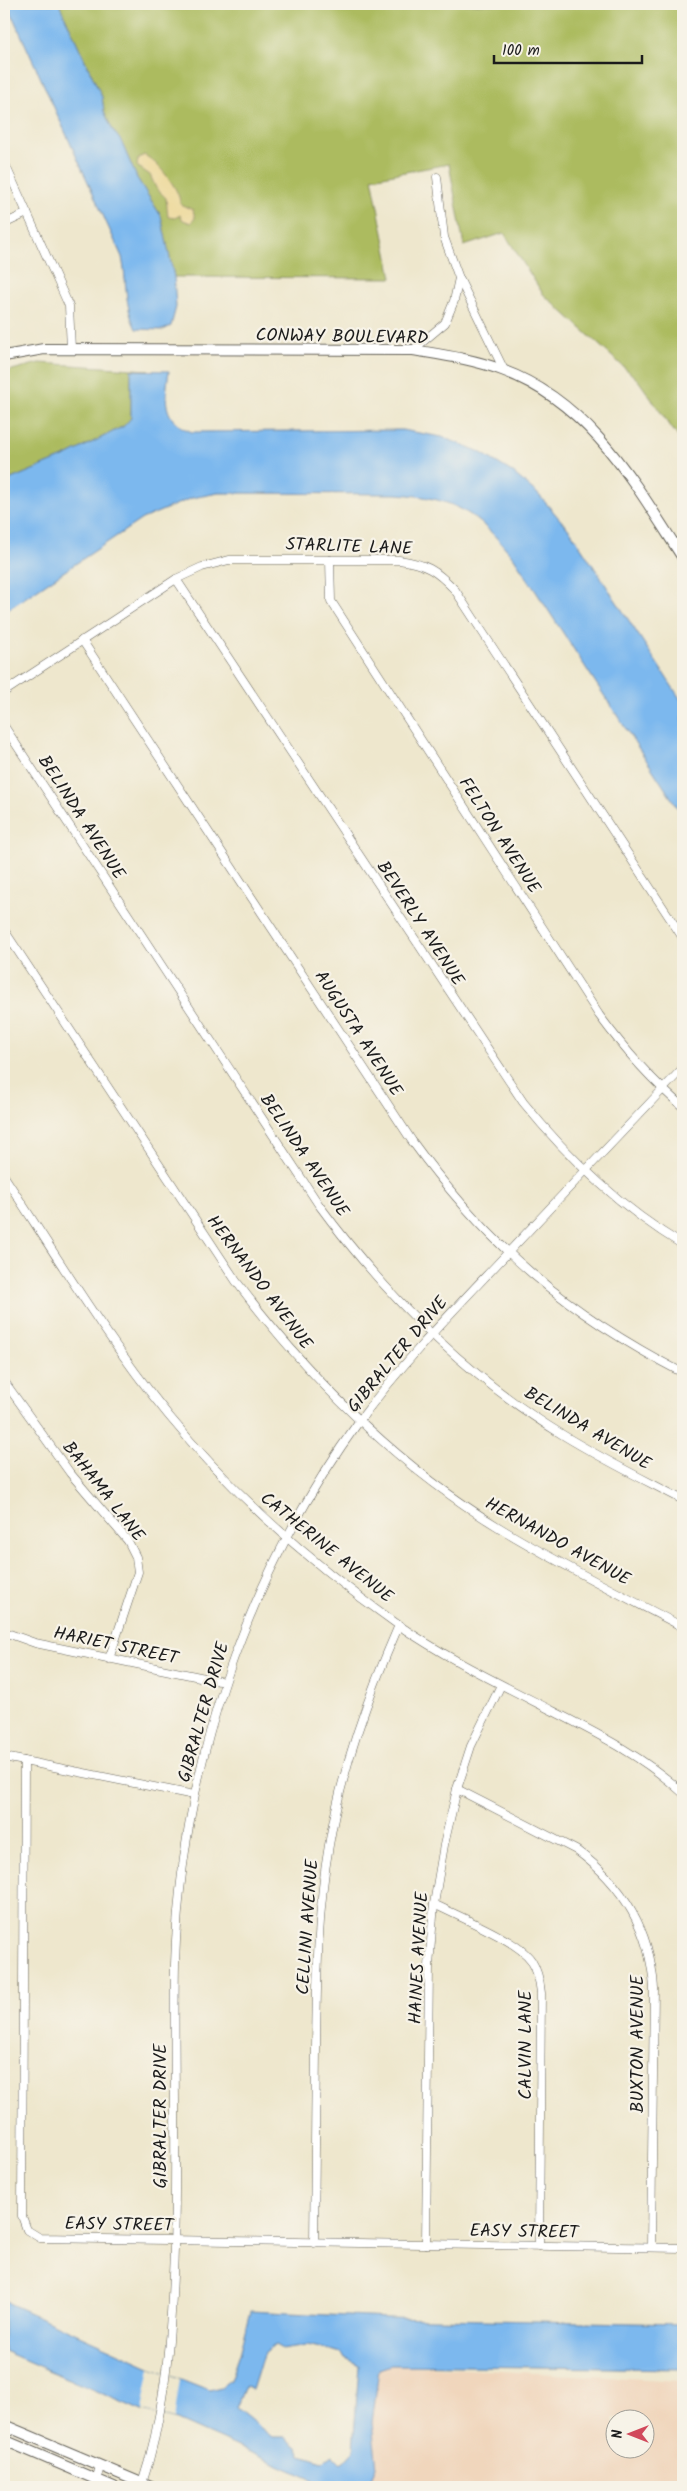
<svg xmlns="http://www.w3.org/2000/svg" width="687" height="2491" font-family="Kalam,sans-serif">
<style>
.built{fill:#f0d6bc;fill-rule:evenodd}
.green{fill:#acbb5e;stroke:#646c3d}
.sand{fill:#eeda9e;stroke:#857b5d}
.water{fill:#7cb8ee;stroke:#4c6a85;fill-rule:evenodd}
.pier{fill:#eee7cd}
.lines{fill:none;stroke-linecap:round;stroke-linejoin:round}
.minor-casing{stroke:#66635a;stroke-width:9}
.tertiary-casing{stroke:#66635a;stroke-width:12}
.minor{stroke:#fff;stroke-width:8}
.tertiary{stroke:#fff;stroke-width:10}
.labels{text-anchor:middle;stroke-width:4.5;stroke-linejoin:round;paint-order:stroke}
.street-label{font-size:18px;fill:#1c1c1c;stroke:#f7f3e8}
</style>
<rect width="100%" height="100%" fill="#f7f3e8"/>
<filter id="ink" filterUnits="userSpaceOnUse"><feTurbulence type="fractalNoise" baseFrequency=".02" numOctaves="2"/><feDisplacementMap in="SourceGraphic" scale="10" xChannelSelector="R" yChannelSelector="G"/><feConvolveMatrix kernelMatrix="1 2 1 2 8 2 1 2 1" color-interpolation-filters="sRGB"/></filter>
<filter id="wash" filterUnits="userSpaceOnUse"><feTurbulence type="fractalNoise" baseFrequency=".0096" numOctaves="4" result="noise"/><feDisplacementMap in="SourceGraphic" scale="20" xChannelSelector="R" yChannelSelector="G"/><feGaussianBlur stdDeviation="1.12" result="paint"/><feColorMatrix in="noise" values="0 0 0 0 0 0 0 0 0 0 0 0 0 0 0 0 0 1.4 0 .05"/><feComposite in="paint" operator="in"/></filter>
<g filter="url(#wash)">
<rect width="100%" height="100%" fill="#eee7cd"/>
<path class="built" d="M391,2365L683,2381V2487H368L377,2467L372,2423L379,2369ZM614,2418H644V2448H614Z"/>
<g class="green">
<polygon points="59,4 683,4 683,444 638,380 543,294 504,233 464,246 449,164 372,178 392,278 174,277 161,216 137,178 121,141 112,129 104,111 102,97"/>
<polygon points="39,363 149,370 131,370 131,419 124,426 66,456 4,482 4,372"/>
</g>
<path class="sand" d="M144,155C157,161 181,190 180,204L193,210L195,218L191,223L183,220L180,215L175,218L168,217L166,198L156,188L150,175L137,166L138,159Z"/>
<g class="water">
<path d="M7,4H59L102,97L104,111L112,129L121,141L137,178L161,216L174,277L176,307L171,326L163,330L136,329C124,306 127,281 122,257Z"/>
<path d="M131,370L169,371C165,399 161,420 192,432L402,430L442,437L478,451L512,472L538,494L571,532L683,703V816L514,558C477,513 456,498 397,494L218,493L192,498L142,519L4,612V482L66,456L124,426L131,418Z"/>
<path d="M4,2301L150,2367L209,2390L221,2387L230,2380L239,2354L250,2311L387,2318L683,2324V2369L391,2365L379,2369L372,2423L377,2467L368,2487H329L177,2420L142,2411L4,2351ZM275,2345L282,2349L307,2345L342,2353L345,2358L359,2365L353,2451L341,2464L332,2455L322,2462L301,2455L298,2448L285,2437H272L236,2408L245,2386L252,2390L263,2355Z"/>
</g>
<polygon class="pier" points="150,2367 180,2379 174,2419 142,2411"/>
</g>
<g filter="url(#ink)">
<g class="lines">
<defs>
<g id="minor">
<polyline points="4,162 69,306 71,349"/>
<polyline points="4,224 27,213"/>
<polyline points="459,278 504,370"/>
<polyline points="413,350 445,323 454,301 459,278 444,237 437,177"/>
<path d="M330,560L331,601L599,1015C624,1049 651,1080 683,1107"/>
<path d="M176,579L523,1102C569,1159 620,1207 683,1245"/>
<path d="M82,640L412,1141C489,1247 567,1313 683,1373"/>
<path d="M4,692L176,579L202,567L229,560H399C426,564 436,570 455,590L683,938"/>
<path d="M4,726L319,1205C386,1296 466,1376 563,1435C602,1459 643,1479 683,1500"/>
<path d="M4,930L236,1281C309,1378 395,1464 500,1528C559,1564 622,1595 683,1627"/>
<path d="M4,1176C57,1257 108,1341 169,1416C235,1496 313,1565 397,1624C446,1658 500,1684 553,1711C600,1735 644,1757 683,1793"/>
<polyline points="4,1381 70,1473 128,1541 136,1557 138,1572 109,1659"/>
<polyline points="4,1632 35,1643 224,1682"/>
<polyline points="4,1757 194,1795"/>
<polyline points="24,1761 22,2216 27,2230 40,2238 683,2248"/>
<path d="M457,1789L576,1850C623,1884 650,1930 654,1988L651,2247"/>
<path d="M434,1904C457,1916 517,1940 531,1960C538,1971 540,1982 541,1993L539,2246"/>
<path d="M314,2243C315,2178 315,2114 316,2049C317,1980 317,1913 329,1845C342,1768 368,1696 399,1625"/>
<polyline points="426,2244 429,1966 434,1904 444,1845 457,1789 471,1746 501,1685"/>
<polyline points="94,2487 100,2467"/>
<path d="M141,2487C164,2418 170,2347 173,2275C178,2171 173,2067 175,1964C181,1769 245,1578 360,1420C403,1362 453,1311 502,1259C562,1195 623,1131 683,1068"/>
</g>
<g id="tertiary">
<path d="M4,356L44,349L413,350C443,355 473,359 502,370C590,402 635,484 683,558"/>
<polyline points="4,2425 151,2487"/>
<polyline points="4,2440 114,2487"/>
</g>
</defs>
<use href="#minor" class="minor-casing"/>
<use href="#tertiary" class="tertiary-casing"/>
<use href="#minor" class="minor"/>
<use href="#tertiary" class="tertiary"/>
</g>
</g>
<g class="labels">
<g class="street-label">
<text transform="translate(342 336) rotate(1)" y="6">CONWAY BOULEVARD</text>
<text transform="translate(349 546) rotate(2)" y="6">STARLITE LANE</text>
<text transform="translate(82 817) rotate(57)" y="6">BELINDA AVENUE</text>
<text transform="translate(500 835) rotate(57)" y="6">FELTON AVENUE</text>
<text transform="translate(421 923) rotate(57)" y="6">BEVERLY AVENUE</text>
<text transform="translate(359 1033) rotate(57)" y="6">AUGUSTA AVENUE</text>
<text transform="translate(305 1155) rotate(56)" y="6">BELINDA AVENUE</text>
<text transform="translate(260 1282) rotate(53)" y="6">HERNANDO AVENUE</text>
<text transform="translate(397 1354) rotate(-50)" y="6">GIBRALTER DRIVE</text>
<text transform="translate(588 1428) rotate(31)" y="6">BELINDA AVENUE</text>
<text transform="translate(104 1491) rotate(52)" y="6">BAHAMA LANE</text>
<text transform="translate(558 1541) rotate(29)" y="6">HERNANDO AVENUE</text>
<text transform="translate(327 1547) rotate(39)" y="6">CATHERINE AVENUE</text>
<text transform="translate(116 1645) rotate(12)" y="6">HARIET STREET</text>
<text transform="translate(203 1712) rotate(-74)" y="6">GIBRALTER DRIVE</text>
<text transform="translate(307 1927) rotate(-86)" y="6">CELLINI AVENUE</text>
<text transform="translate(418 1958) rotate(-87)" y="6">HAINES AVENUE</text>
<text transform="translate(637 2044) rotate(-90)" y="6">BUXTON AVENUE</text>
<text transform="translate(525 2045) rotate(-90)" y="6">CALVIN LANE</text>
<text transform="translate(160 2116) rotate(-90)" y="6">GIBRALTER DRIVE</text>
<text transform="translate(119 2224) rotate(1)" y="6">EASY STREET</text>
<text transform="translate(524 2231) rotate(1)" y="6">EASY STREET</text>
</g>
</g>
<rect width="687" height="2491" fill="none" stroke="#f7f3e8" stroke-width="20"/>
<g transform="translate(630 2434) rotate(270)"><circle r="24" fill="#f7f3e8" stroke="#9f9d96"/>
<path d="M0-4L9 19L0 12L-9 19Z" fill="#d1495b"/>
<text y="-8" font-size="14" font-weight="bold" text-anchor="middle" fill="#1c1c1c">N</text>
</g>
<path d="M494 55v8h148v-8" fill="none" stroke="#1c1c1c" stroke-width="2.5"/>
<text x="502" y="55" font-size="15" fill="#1c1c1c" stroke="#f7f3e8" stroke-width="4" paint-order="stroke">100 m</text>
</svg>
